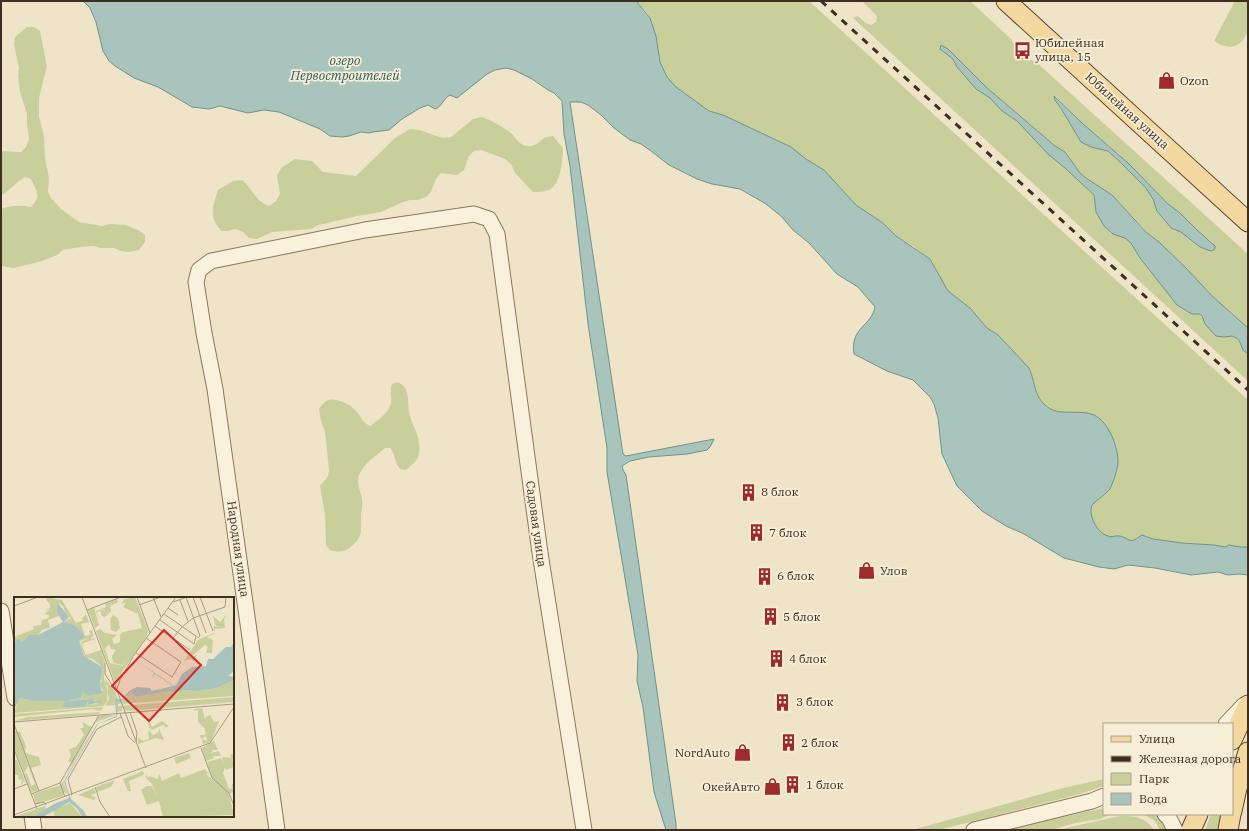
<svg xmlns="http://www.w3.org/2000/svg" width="1249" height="831" font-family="'IBM Plex Serif',serif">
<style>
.green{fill:#c9cf9b;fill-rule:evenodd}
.water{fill:#a9c4bc;stroke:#6f938a}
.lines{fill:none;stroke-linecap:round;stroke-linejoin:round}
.minor-casing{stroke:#8d765c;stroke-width:17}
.major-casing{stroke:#5b4430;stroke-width:21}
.minor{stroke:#faf1dc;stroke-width:15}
.major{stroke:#f3d9a0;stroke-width:19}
.rail{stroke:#3d2e20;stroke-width:3;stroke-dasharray:7 7;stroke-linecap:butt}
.labels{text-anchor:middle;stroke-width:3.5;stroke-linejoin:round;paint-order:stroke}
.poi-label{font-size:12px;fill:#3d2e20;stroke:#f7eed8;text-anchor:start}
.street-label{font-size:12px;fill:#3d2e20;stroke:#f7eed8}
.water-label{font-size:13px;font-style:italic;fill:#2f5d5a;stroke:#f7eed8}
.inset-road{fill:none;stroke:#a89b85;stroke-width:1}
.view{fill:#d62828;fill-opacity:0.15;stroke:#d62828;stroke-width:2}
.inset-edge{fill:none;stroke:#3d2e20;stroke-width:2}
</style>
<rect width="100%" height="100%" fill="#f0e4c8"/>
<g class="green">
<path d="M636,1H809L1248,400V547H1240L1229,545L1225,547L1214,545L1182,543L1153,539L1147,536H1138L1132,541C1127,539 1122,536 1117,536C1114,536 1111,538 1108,536C1097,533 1088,515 1092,505C1097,500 1106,494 1110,488C1113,483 1117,468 1118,462C1118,447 1107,418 1091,414C1079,411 1058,415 1049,408C1032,395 1037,383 1029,368L998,335L987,328L970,308L948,291L942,282L932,261L914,247L896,236L883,223L856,205L824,170L806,159L791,147L723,115L709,111L676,87L667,77L660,62L656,36L648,14Z"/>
<path d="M862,1H970L1011,39C1016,50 1024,57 1036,62L1248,254V328L1212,296L1187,269L1159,242L1146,231L1112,195L1086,178L1080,173L1065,152L1055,146L986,87L948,49L941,45L955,62L957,67L976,89L990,98L1002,111L1017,121L1048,154L1065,167L1094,195L1096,212L1104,226L1110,232L1125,238L1131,243L1140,258L1177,305L1192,314H1199L1216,336C1221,336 1229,335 1233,337C1243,340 1240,351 1248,354V381L853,18L858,16L866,23L871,25L876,22L877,16ZM1055,96L1082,123L1129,164L1168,204L1180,213L1197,230L1213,243L1208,250L1200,247L1181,232L1171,228L1168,225L1157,211L1153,199L1146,188L1108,151L1091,147L1081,142L1062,110L1055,100Z"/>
<path d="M1235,1H1248C1248,10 1249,21 1248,30C1243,48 1229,51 1214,41Z"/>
<path d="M27,27H34L40,31L47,66L39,98V117L44,136L45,158L49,178L48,192L51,198L61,209L79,222L102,226L110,224L125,225L138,230L145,235V242L139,250L129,252L121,251L114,248H101L94,246L80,247L63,250L57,255L42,261L14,268L1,266V209C11,205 20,205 31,207C42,197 36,190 31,179L25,177L19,181L4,194H1V151L21,152L26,147L29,139L27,124V114L20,92L18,75L19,68L14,45L15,37Z"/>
<path d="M481,117C488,118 505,128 511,133C516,138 520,146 528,146C535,147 539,142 544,138C546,137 550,136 553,136L563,148C562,161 562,183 549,190C544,192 538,192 533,192L515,173L511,164L505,159L481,150L474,151L469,156L464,170L457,175L441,173L436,179L431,192L426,197L418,200H410L403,202L381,212L357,216L319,225L311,229L272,232L257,239L249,238L243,232L235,229L228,231H221C208,215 213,207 218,190L233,181L242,180C253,189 255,201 269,206L276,201L280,194L277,176L281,168L295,159L312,161L323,172L356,176L395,138L410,129L419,130L443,138L451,137L473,119Z"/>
<path d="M398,382C402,385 405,386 406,390C409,398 408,405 409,412C412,426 422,438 419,454C418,461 411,465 406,470L400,469C394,463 396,454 390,448H385C377,455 363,464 359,475C356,484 361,491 362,499C363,506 361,511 361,517C361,530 363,536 353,545C346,552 339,553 330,550L326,545L325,514L320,486L328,476L329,470L325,432L321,421L319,409C322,405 324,401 329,400C336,398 350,404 355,410C361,415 361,422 370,426C377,421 390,412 391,403C392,396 389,392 392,384Z"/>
<polygon points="1104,779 1104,786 1080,794 939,830 912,830 1063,788"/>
<polygon points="1104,808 1104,814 1112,814 1100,819 1075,823 1052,830 1001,830"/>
<polygon points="1143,814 1157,814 1163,820 1169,830 1160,830 1155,821"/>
<polygon points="1211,814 1224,814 1221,830 1205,830"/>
<path d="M1120,816C1135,816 1145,817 1154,830H1059L1070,827Z"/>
</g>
<g class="water">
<path d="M83,1H636L650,18L656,36L660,62L667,77L676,87L709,111L723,115L791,147L806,159L824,170L856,205L883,223L896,236L930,259L948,291L970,308L987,328L998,335L1029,368C1036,383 1033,397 1049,408C1060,416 1080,409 1094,415C1109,422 1118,447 1118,462C1118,468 1113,483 1110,489C1107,493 1097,500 1092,505C1088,515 1097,533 1108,536C1112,538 1116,535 1120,536C1124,537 1128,540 1132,541L1142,535L1153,539L1182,543L1214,545L1225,547L1229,545L1240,547H1248V575L1239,574L1228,575L1218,572L1191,575L1155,568L1128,565L1114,569L1099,567L1064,558L1024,534L1006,526L982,511L957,486L942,454L938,418L934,404L930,397L913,380L887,371L854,354C850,327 871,327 875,307L858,287L837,274L809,243L793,230L781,216L766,204L740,189L712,184L697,179L669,165L651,151L641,144L630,140L614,128L601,115L588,105L581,102H570L623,454L626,456L714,439L710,447L707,450L687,454L649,457L630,461L622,466L623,470L626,475L676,824V830H666L654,792L643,707L637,681L638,655L607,472V448L588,324L570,166L564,134L562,101L554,93L548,90L532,79L514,70L506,68L495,70L487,74L457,98L450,95C443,99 442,107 435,109L428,105L420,108L402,119L389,130L373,132L369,133L361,132L349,136L342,137L330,136L320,129L279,112L264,110L248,113L220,106L209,109L192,107L158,87L134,78L115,66L109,61L103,51L96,22L90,8Z"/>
<polygon points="941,45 948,49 986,87 1055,146 1065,152 1080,173 1086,178 1112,195 1145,231 1159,242 1187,269 1212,296 1248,328 1248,354 1243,350 1239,340 1236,338 1232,336 1224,337 1216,336 1205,324 1202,316 1199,314 1192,314 1177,305 1140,258 1131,243 1125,238 1113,234 1104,226 1096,212 1094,195 1065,168 1048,154 1017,121 1002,111 990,98 976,89 957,67 953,59 940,49"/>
<polygon points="1054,96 1082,123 1129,164 1168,204 1180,213 1197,230 1215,246 1215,249 1212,251 1208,250 1200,247 1181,232 1171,228 1157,211 1153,199 1146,188 1120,162 1108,151 1091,147 1081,142 1062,110 1055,100"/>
</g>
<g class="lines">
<defs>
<g id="minor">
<polyline points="1,611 15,698"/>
<polyline points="1226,724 1244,705"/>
<polyline points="1165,814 1169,818 1175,830"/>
<polyline points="32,816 34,830"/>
<polyline points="277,830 215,389 204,333 196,282 199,270 211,261 365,230 474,214 489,219 497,234 540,553 584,830"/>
<polyline points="974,830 1092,801 1104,796"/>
</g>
<g id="major">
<polyline points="1006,1 1248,222"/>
<polyline points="1232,740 1248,705"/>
<polyline points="1232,811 1237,788 1248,752"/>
<polyline points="1191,830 1198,814"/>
<polyline points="1228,830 1231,814"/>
</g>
</defs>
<use href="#minor" class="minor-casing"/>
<use href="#major" class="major-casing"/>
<use href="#minor" class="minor"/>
<use href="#major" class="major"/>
<polyline class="rail" points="821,1 1248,390"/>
</g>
<defs>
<symbol id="bus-bare" viewBox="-9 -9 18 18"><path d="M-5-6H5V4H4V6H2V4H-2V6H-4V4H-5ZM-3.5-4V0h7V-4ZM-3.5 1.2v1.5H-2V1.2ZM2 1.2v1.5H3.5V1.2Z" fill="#9e2a2b" stroke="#f7eed8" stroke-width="2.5" paint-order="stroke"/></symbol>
<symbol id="shop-bare" viewBox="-9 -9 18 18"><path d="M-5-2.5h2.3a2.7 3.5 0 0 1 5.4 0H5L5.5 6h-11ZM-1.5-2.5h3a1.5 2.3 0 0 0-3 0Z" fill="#9e2a2b" stroke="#f7eed8" stroke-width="2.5" paint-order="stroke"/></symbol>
<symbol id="building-bare" viewBox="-9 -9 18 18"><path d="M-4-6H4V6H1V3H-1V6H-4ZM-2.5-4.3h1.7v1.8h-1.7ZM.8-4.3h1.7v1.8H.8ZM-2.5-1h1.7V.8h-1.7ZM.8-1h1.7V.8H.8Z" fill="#9e2a2b" stroke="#f7eed8" stroke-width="2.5" paint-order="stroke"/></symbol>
</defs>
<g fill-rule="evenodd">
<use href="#bus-bare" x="1010" y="38" width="25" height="25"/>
<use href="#shop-bare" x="1154" y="68" width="25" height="25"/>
<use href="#building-bare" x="736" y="480" width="25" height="25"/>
<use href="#building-bare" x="744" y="520" width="25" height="25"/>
<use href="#shop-bare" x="854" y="558" width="25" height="25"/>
<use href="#building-bare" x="752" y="564" width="25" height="25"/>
<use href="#building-bare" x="758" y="604" width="25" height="25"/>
<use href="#building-bare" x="764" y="646" width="25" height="25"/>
<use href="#building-bare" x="770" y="690" width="25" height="25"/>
<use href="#building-bare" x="776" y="730" width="25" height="25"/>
<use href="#shop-bare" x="730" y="740" width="25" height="25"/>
<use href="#building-bare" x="780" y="772" width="25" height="25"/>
<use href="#shop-bare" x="760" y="774" width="25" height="25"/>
</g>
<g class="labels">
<g class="poi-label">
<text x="1035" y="47">Юбилейная<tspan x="1035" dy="14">улица, 15</tspan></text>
<text x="1180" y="85">Ozon</text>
<text x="761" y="496">8 блок</text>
<text x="769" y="537">7 блок</text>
<text x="880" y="575">Улов</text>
<text x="777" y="580">6 блок</text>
<text x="783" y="621">5 блок</text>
<text x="789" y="663">4 блок</text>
<text x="796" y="706">3 блок</text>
<text x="801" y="747">2 блок</text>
<text x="730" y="757" text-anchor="end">NordAuto</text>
<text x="806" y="789">1 блок</text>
<text x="760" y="791" text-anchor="end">ОкейАвто</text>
</g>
<g class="street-label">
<text transform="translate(1127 111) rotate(42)" y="4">Юбилейная улица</text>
<text transform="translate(536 524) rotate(82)" y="4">Садовая улица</text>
<text transform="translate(238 549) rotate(82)" y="4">Народная улица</text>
</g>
<g class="water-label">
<text x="345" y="65">озеро<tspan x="345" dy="15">Первостроителей</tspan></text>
</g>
</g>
<g transform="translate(14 597)">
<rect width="220" height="220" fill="#f0e4c8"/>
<path d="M32,0L48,3L62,26L70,23L68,22L72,17L75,25L67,27L71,39L77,38L75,34L78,33L80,39L76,41L82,42L69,46L70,51L67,45L75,41L66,44L72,58L87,53L91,65L90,83L94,90L93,104L90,109L0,116L5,101L18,104H49L67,101L69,95L75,96L74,99L89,94L86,87L88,84L87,83L89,72L88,65V70L79,62L71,60L65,44L71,40L70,37L60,28L50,25L57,21L51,15L49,9L42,5L45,19L34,23L36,31L28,33L24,38H15L8,45L4,41L0,46V40L20,32L19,29L27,28L28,23L35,21V18L30,17L36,12L30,13L36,11V7L32,3ZM79,102L83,107L75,108L76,104L69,109H51L52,104ZM121,0L134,33L133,39L101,85L82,34L86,32L91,36L103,38L98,42L100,47L106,45V38L109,35L128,31L124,17L109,10L112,6H108L110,2ZM95,47L97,52L102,53L98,59L99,66L109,68L114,60L109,69L96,66L91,52ZM103,2L104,5L96,9L97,14L91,20L88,19L86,14L90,13L93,18L90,12L83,15L86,25L82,14L92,10L91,6ZM80,11L85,28L81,31L74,13ZM214,16L210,22L211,31L201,32L200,37L193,40L199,43L198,56H192L194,50L191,48L177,60L183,58L180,63L185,68L177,62L170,64L184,43L200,36V29L207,30L201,28L199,19L206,25ZM99,18L104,21L106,31L102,35L97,33L96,22ZM91,81L102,96L104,103H102L103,108L91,109L95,102ZM220,83V99L104,107L117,95L122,100L155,94L161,96L169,93L184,94L203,91ZM220,100V105L113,114L108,110V114L103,115L104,109ZM89,110L87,114L78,112L0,120V117ZM188,111L191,123L192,120L196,118L200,125L205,124L197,145L189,147L188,142L193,144L192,139L187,142L186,138H191V132L184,125V113L181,114L180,112ZM86,115L85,117L0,124L13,120ZM88,118H102L82,125L63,155L60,162L83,127L49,183L53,197L50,195L49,199L22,207L19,197L47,188L58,166L54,164L57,159L55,152L62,150L70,138L66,131H70L68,125L78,130L84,120ZM134,121L138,130L148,124L155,129L151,131L150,128L135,134L139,138L145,135V131L150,143L142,141L124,147V140L129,144L135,142L134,134L138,132L135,131ZM0,134L6,135L12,149L11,155L24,194L17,195L10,177L13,176L17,189L21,187L14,169L10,177L0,150ZM200,144L204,153H199L197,156L205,154L207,159H199L200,161L192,164L188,151ZM12,156L25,160L27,168L17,171ZM175,156L177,161L162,167L160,161ZM220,156V164L218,161L220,170L212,173L211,170L209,176L215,192L219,191L217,188L220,186V195L215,197L220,218L149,220L145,204L133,208L127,193L133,189H138L144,201L138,187L132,181V177L134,181L135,179L144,182L145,176L148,184L165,176L167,181L191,172L194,176L192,177L207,191L198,182L193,165L207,161L210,168L208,160L217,161L216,158ZM0,163H3L12,187L10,184L7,188L8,182L5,183L4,178H1ZM129,174L130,178L115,184L117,194H114L109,182ZM101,183L97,190L83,195L82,190ZM80,191L82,196L77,198L82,201L80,203L64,198ZM56,206L68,220H41L39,213ZM30,209L33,212L19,220H0Z" fill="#c9cf9b" fill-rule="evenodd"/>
<path d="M42,4L55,20L50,25L60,28L70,37L71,40L65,44L70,59L88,70L85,59L89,69L86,87L88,96L74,99L69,95L67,101L52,104L79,102L81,105L88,103V105L87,107L85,105L75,108L74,104L71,109L53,111L49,109L51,104H18L6,101L0,112V46L4,41L8,45L15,38H24L49,25L44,17ZM220,45V73L215,79L220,80V83L203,91L184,94L170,93L161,96L155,94L122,100L117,95L104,107L103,120L84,127L51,184L57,202L70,214L73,220H68L63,211L55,205L29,220H19L40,207L55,201L50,184L83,127L102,119L101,102H108L115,94L123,90L136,91L138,94L159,89L141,77L138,81L140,76L122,63L160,89L163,87L168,77L178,70L192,69L194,62H199L212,50H217Z" fill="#a9c4bc"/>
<path class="inset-road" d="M68,0L132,171M123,0L136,36M139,0L147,20M172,0L186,39L183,41M179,0L192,36M186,0L199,34M166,3L174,24M159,5L173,0M125,8L147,0M0,9L24,0M154,11L164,18M73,13L107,0M146,23L180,47L182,39L150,17M141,29L176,53M159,41L168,30L179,21L211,10L212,0M122,56L158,80L167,65L132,41M91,66V77L100,91M103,92L106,83L120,58L162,0M116,115L123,136L122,145M106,116L114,139L121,146M0,125L220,107M0,127L25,194M187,151L198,181L215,196L220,209M0,152L23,212M46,186L51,200M81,190L86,205L96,220M0,192L13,187M17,197L46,186L85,118M58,198L54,182L83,132L107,120M21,207L30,205L32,208M0,218L196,146L220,110"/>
<path class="view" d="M150,33L187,68L135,124L98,89Z"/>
<rect width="220" height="220" class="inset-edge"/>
</g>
<rect width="1249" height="831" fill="none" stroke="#3d2e20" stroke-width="4"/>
<rect x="1103" y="723" width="130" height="92" fill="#f7eed8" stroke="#ada18e"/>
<rect x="1111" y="736" width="20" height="6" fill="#f3d9a0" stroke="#ada18e"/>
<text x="1139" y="743" font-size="12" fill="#3d2e20">Улица</text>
<rect x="1111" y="756" width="20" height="6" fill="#3d2e20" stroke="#ada18e"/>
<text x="1139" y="763" font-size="12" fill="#3d2e20">Железная дорога</text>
<rect x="1111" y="773" width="20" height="12" fill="#c9cf9b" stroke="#ada18e"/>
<text x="1139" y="783" font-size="12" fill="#3d2e20">Парк</text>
<rect x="1111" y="793" width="20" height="12" fill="#a9c4bc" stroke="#ada18e"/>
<text x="1139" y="803" font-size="12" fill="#3d2e20">Вода</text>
</svg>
